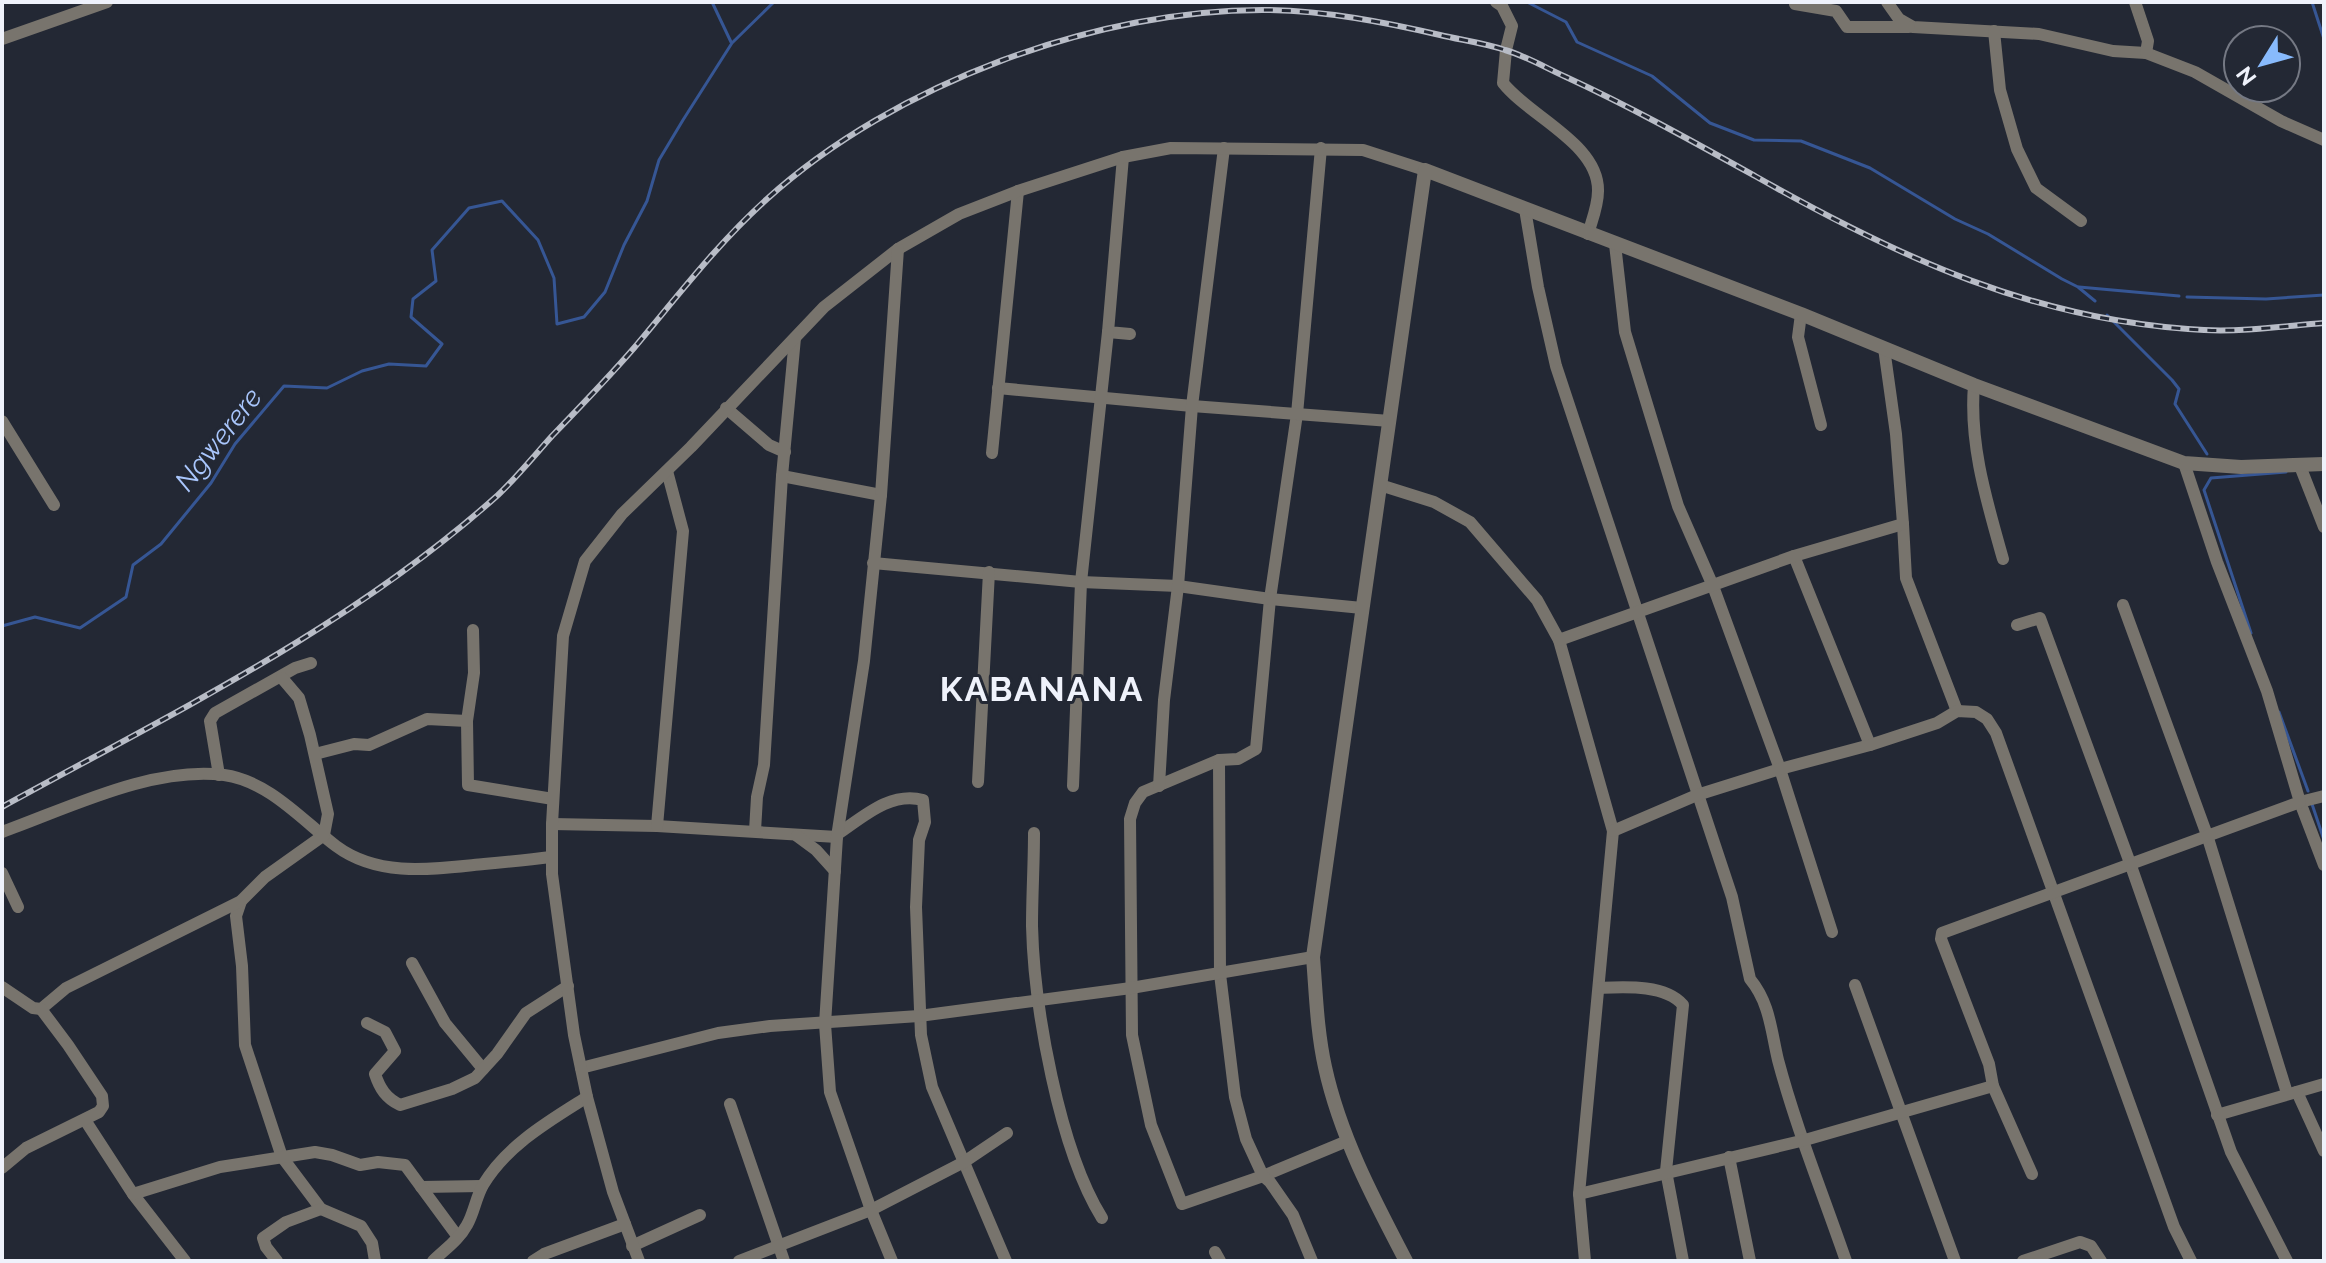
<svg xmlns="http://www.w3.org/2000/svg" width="2326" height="1263" font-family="Raleway,sans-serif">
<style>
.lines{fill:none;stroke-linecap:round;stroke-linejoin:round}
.stream{stroke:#365694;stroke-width:3}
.minor{stroke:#78746d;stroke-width:12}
.tertiary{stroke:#78746d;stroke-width:14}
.rail-casing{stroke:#b8bcc6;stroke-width:6}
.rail{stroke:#232834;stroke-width:3;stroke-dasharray:9;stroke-linecap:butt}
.labels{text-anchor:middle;stroke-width:6;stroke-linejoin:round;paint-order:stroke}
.water-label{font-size:28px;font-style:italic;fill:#a9c6fc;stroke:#232834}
.district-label{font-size:34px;font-weight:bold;letter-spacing:2px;fill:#eff2fb;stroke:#232834}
</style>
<rect width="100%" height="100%" fill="#232834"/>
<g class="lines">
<g class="stream">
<polyline points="712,2 731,42"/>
<polyline points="1527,2 1566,22 1577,42 1652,76 1710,123 1754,140 1801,141 1870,168 1955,219 1988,234 2062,279 2078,287 2095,301"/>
<polyline points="2312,2 2324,39"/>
<polyline points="2079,287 2179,296"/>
<polyline points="2187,297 2266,299 2324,295"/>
<polyline points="2107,315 2172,380 2179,389 2175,404 2207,454"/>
<polyline points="2,626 35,617 80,628 126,597 133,565 161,544 211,483 235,444 284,386 327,388 362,371 389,364 426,366 442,344 411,317 413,299 436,281 432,250 469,208 502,201 538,240 554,278 557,324 584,317 605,292 624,245 647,201 659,160 683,120 732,43 774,2"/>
<polyline points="2251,633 2204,490 2211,478 2286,472"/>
<polyline points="2279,712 2308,791"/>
<polyline points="2312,804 2324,840"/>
</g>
<g class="minor">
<path d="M1496,2L1502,6L1512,26L1506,50L1503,83C1530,117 1599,144 1598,191C1598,206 1592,220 1588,234"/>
<polyline points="1887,2 1899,19 1913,27 2039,34 2113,51 2146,53 2195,72 2281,121 2324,140"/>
<polyline points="2135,2 2148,41 2146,53"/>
<polyline points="1795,4 1836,11 1847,27 1909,27"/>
<polyline points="1994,31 2000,90 2017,149 2036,188 2081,221"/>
<polyline points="2,39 107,2"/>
<polyline points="1321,148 1297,414 1270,599 1256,749 1238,759 1219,760 1143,792 1135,803 1130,819 1132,1035 1151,1125 1182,1204 1263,1176 1347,1141"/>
<polyline points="1123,157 1108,332 1130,334"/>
<path d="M1525,209L1538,287L1556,366L1732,897L1750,979C1770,1003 1771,1031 1778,1060C1796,1128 1823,1194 1846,1261"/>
<polyline points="1615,244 1625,332 1678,506 1713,586 1780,769 1832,932"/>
<polyline points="1801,314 1798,337 1821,425"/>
<path d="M1974,385C1969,445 1987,502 2003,559"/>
<polyline points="998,388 1192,406 1390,421"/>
<polyline points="726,408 769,445 785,452"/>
<polyline points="2,421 54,505"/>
<polyline points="992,453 1018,191"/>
<polyline points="2300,466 2324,527"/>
<polyline points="782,476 881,495"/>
<polyline points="1380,485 1434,502 1470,522 1537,600 1559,640 1613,831 1579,1194 1585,1261"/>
<polyline points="1903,524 1906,578 1957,711"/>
<polyline points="1794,556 1870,745"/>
<polyline points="873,563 1081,582 1178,586 1270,599 1362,608"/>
<polyline points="2123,605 2207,835 2287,1093"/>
<polyline points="2017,625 2040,618 2130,863 2231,1152 2287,1261"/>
<polyline points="473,630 474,673 467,721 468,785 553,799"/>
<polyline points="1559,640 1794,556 1903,524 1896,434 1884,348"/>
<polyline points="315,754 354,744 369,745 427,719 467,721"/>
<polyline points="1219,760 1220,974 1235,1097 1246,1139 1263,1176 1270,1182 1293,1215 1312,1261"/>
<polyline points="219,775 210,721 215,713 295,668 311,663"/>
<polyline points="978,782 989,572"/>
<polyline points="1073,786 1081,582 1108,332"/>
<polyline points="1159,786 1164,700 1178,586 1192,406 1224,148"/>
<polyline points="2324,796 2300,802 2324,865"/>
<polyline points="552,824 657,826 837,837"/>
<polyline points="657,826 683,531 667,471"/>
<polyline points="755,831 757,797 764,765 782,476 795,338"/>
<polyline points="1613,831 1697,795 1780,769 1870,745 1937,723 1957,711 1976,712 1987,719 1996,733 2174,1227 2191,1261"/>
<path d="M2,832C69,808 152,766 224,775C269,781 303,821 336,846C379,878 434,869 484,864C506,862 528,860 551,857"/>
<path d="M1034,833C1034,864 1032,895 1032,926C1034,1007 1059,1149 1102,1218"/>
<path d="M838,834C863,817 891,791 923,800L925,822L919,840L916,907L921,1035L932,1087L1006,1261"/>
<polyline points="797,836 816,850 835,871"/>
<polyline points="2,873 18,907"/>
<polyline points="241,901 236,916 242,966 245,1045 282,1157 321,1209 361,1226 372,1243 375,1261"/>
<polyline points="412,963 445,1023 483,1069"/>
<polyline points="1855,985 1955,1261"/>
<polyline points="2,987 33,1008 41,1009 66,988 241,901 265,877 324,835 328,814 310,735 299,698 282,678"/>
<path d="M1599,988C1624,987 1665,984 1683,1005L1666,1171L1683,1261"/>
<path d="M367,1023L385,1032L395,1051L375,1074C380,1089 386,1098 400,1105L452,1089L475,1078L497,1054L526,1013L568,986"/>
<polyline points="581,1068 718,1033 770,1026 919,1016 1131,988 1313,957"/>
<polyline points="1993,1086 1989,1064 1941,939 1942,933 2300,802 2267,691 2217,562 2184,463"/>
<polyline points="2297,1092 2324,1151"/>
<polyline points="730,1104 784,1261"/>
<polyline points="2217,1115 2324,1084"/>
<polyline points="85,1120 133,1194 185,1261"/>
<polyline points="1729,1157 1750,1261"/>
<polyline points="2,1168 26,1148 99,1112 103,1106 102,1096 68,1045 41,1009"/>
<polyline points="421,1187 482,1186"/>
<polyline points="133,1194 220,1167 315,1152 332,1155 360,1165 378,1162 405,1165 458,1237"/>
<polyline points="1579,1194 1805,1140 1993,1086 2032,1174"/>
<polyline points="632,1246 700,1215"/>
<polyline points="1215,1252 1220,1261"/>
<polyline points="277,1261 266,1247 263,1238 286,1222 321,1209"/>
<path d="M433,1261C444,1250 459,1240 467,1225C474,1213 476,1197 483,1185C507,1145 549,1121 587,1097"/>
<polyline points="533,1261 544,1254 625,1224"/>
<polyline points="639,1261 613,1192 587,1097 574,1035 552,874 552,824 563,636 585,561 622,514 691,447 824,307 898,249 959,214 1018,191 1123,157 1171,148 1363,150 1425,170"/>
<polyline points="739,1261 871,1210 964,1162 1007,1133"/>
<polyline points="892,1261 871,1210 830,1092 825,1024 837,837 864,661 881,495 898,249"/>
<polyline points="2023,1261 2080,1242 2091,1246 2101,1261"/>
</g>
<path class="tertiary" d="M1406,1261C1374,1200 1340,1136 1325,1067C1317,1031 1316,994 1313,957L1425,170L1801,314L1974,385L2184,463L2241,467L2324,464"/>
<defs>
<path id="rail" d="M2,807C173,713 352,626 498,495C517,477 534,456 552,436C580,407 608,378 634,348C677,297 717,244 767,199C894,84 1098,8 1269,10C1327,11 1384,22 1440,35C1461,40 1484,43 1505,50C1526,56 1546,68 1566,77C1631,107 1692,141 1755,176C1898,257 2037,322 2204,330C2244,332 2285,326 2324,323"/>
</defs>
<use href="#rail" class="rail-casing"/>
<use href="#rail" class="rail"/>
</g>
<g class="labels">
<g class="water-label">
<text transform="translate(218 439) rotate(-52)" y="10">Ngwerere</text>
</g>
<g class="district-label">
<text x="1042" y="701">KABANANA</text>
</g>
</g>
<rect width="2326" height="1263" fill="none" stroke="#eff2fb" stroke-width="8"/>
<g transform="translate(2262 64) rotate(233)"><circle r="38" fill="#232834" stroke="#757984" stroke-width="2"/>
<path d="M0-6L14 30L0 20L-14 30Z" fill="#88bafc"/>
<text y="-12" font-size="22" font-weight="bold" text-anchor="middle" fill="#eff2fb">N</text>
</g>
</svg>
